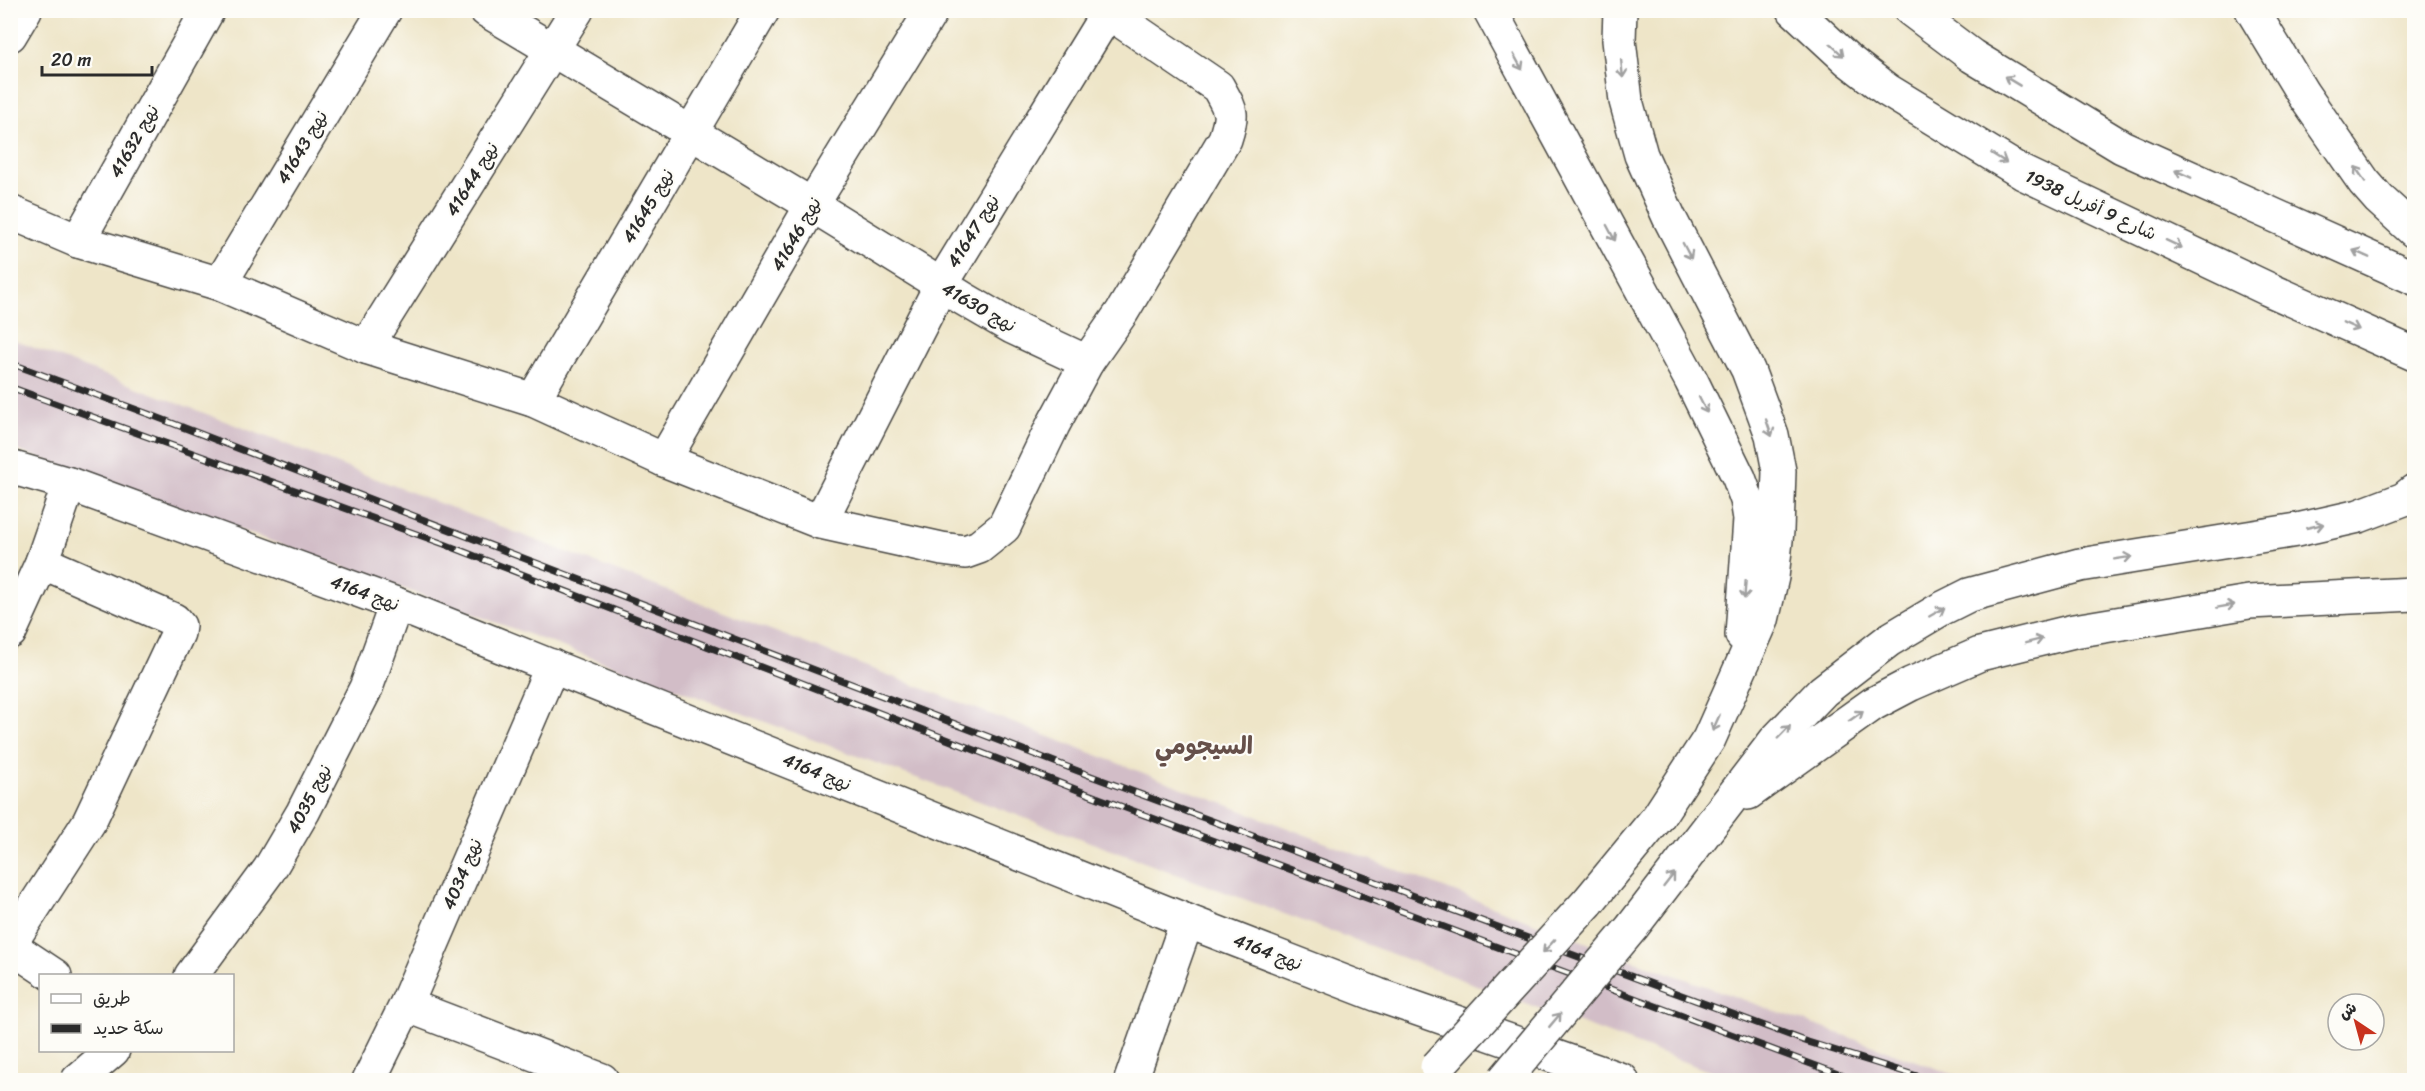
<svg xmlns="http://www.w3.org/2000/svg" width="2425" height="1091" font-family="Sriracha,'Playpen Sans Arabic',sans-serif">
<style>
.industrial{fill:#d2bdc7}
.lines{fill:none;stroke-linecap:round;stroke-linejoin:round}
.minor-casing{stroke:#484743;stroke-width:36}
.major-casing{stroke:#484743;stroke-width:36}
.minor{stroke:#fff;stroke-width:33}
.major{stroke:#fff;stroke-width:33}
.rail-casing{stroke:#2b2b2b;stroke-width:7}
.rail{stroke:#fdfcf7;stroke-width:4.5;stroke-dasharray:14;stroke-linecap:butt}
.major-bridge-casing{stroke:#484743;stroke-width:36;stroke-linecap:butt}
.major-bridge{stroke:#fff;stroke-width:33}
.oneway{stroke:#a0a0a0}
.labels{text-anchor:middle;stroke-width:4.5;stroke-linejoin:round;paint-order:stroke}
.street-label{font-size:18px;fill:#2b2b2b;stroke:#fdfcf7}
.district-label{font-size:24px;font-weight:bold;fill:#66504a;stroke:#fdfcf7}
</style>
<rect width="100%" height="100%" fill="#fdfcf7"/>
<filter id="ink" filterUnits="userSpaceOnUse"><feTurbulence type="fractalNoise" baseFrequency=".0167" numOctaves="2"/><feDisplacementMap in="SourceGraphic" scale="12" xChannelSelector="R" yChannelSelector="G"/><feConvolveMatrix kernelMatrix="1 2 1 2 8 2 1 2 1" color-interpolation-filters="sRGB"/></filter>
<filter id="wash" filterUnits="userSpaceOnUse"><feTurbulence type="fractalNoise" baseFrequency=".008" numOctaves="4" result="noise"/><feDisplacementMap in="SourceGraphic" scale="24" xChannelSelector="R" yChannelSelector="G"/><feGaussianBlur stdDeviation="1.35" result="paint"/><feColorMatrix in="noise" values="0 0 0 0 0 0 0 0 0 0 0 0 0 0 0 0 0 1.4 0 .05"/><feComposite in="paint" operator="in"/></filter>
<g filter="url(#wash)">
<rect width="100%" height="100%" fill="#eee5c8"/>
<polygon class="industrial" points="11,339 1624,957 1969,1080 1733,1080 438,601 11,448"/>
</g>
<g filter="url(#ink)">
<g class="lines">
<defs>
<g id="minor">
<path d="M486,10L812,205L964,299L1012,327L1087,362L1122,312L1225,139C1234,112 1231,111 1218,87L1105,10"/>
<polyline points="10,35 25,10"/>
<polyline points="10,212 78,241 220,284 366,347 533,400 664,460 820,522 942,549 965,552 979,547 1004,527 1053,425 1087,362"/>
<polyline points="78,241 208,10"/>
<polyline points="220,284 385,10"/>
<polyline points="366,347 577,10"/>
<polyline points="533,400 763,10"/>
<polyline points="664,460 812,205 932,10"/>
<polyline points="10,467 69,484 396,604 1187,921 1378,995 1622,1080"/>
<polyline points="820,522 941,285 1108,12"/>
<polyline points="10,632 42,562 69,484"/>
<polyline points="10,944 89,822 178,633 179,626 174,620 42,562"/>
<polyline points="10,946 55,976"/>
<polyline points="191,976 269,870 303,812 366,688 396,604"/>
<polyline points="406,1005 602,1080"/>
<polyline points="78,1080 113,1050"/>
<polyline points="369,1080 406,1005 552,666"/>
<polyline points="1131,1080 1187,921"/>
</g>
<g id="major">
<polyline points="1490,10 1691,380 1739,478 1747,500 1750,519 1742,635"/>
<polyline points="1794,10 1848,60 1887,90 2023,173 2268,289 2414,354"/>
<polyline points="1911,10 1972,56 2122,147 2414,278"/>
<polyline points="2252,10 2303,94 2364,182 2379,199 2414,231"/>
<polyline points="1748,793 1873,704 1911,684 1980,654 2074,631 2249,602 2414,594"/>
<polyline points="1588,902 1658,817 1709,739 1762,620 1772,577 1777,531 1779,471 1772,435 1748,370 1669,217 1641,155 1626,101 1619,40 1620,10"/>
<polyline points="1633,926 1775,741 1823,691 1889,640 1941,609 1969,595 2080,565 2297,530 2359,516 2404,499 2414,491"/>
</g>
</defs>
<use href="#minor" class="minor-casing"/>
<use href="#major" class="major-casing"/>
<use href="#minor" class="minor"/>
<use href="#major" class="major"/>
<defs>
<g id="rail">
<polyline points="10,363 151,415 1091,776 1808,1042 1930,1080"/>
<polyline points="10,387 444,544 1088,794 1854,1080"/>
</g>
</defs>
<use href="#rail" class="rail-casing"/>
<use href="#rail" class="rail"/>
<defs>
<g id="major-bridge">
<polyline points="1437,1067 1588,902"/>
<polyline points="1504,1080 1633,926"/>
</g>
</defs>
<use href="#major-bridge" class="major-bridge-casing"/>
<use href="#major-bridge" class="major-bridge"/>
</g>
<defs><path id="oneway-shaft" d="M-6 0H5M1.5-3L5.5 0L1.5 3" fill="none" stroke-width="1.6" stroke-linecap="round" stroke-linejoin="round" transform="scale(1.5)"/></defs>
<g class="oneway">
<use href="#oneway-shaft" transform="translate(1837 50) rotate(42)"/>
<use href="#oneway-shaft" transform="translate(1518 62) rotate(61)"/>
<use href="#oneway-shaft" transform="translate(1622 69) rotate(84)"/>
<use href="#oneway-shaft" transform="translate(2012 81) rotate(-149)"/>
<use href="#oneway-shaft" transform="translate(1999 158) rotate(32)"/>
<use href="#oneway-shaft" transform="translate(2183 174) rotate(-156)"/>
<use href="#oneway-shaft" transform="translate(2360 174) rotate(-124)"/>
<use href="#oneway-shaft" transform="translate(1611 233) rotate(62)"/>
<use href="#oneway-shaft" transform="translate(2174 244) rotate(25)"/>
<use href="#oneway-shaft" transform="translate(1687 251) rotate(62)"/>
<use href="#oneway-shaft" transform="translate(2361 254) rotate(-156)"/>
<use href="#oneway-shaft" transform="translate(2351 326) rotate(24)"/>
<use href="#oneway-shaft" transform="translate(1703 405) rotate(63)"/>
<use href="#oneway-shaft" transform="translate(1769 428) rotate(71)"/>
<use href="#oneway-shaft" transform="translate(2315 526) rotate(-13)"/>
<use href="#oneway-shaft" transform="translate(2123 558) rotate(-9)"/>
<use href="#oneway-shaft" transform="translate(1745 590) rotate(94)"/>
<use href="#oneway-shaft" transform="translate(2226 606) rotate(-10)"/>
<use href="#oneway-shaft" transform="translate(1937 612) rotate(-30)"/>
<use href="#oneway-shaft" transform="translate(2034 641) rotate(-14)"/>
<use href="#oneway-shaft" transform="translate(1856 716) rotate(-35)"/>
<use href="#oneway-shaft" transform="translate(1716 723) rotate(114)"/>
<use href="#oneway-shaft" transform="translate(1784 732) rotate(-46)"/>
<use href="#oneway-shaft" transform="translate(1669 880) rotate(-52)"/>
<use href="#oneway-shaft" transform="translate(1549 946) rotate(133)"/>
<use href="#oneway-shaft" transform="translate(1555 1020) rotate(-50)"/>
</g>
</g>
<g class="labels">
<g class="street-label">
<text transform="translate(134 141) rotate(-60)" y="6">نهج 41632</text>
<text transform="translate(302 147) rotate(-59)" y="6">نهج 41643</text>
<text transform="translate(472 179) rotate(-58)" y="6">نهج 41644</text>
<text transform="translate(2091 205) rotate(25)" y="6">شارع 9 أفريل 1938</text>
<text transform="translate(648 206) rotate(-59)" y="6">نهج 41645</text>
<text transform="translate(973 231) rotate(-58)" y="6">نهج 41647</text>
<text transform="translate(796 234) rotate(-60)" y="6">نهج 41646</text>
<text transform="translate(979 307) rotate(30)" y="6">نهج 41630</text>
<text transform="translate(365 593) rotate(20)" y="6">نهج 4164</text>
<text transform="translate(817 772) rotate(22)" y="6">نهج 4164</text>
<text transform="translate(309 799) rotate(-62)" y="6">نهج 4035</text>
<text transform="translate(462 874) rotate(-67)" y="6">نهج 4034</text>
<text transform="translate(1268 952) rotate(21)" y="6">نهج 4164</text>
</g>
<g class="district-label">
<text x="1204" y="754">السيجومي</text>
</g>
</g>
<rect width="2425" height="1091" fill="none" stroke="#fdfcf7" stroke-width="36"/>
<rect x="39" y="974" width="195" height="78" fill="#fdfcf7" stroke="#a9a8a5" stroke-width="1.5"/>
<rect x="51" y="994" width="30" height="9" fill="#ffffff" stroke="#a9a8a5" stroke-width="1.5"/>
<text x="93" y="1004" font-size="18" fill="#2b2b2b">طريق</text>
<rect x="51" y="1024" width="30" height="9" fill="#2b2b2b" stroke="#a9a8a5" stroke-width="1.5"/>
<text x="93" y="1034" font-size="18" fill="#2b2b2b">سكة حديد</text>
<g transform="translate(2356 1022) rotate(324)"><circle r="28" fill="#fdfcf7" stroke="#a9a8a5" stroke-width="1.5"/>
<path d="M0-4.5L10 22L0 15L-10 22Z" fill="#c8321e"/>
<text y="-9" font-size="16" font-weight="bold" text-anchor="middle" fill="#2b2b2b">ش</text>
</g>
<path d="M42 66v9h110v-9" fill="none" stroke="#2b2b2b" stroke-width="3"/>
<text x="51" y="66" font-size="18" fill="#2b2b2b" stroke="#fdfcf7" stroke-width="4.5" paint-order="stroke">20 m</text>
</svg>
